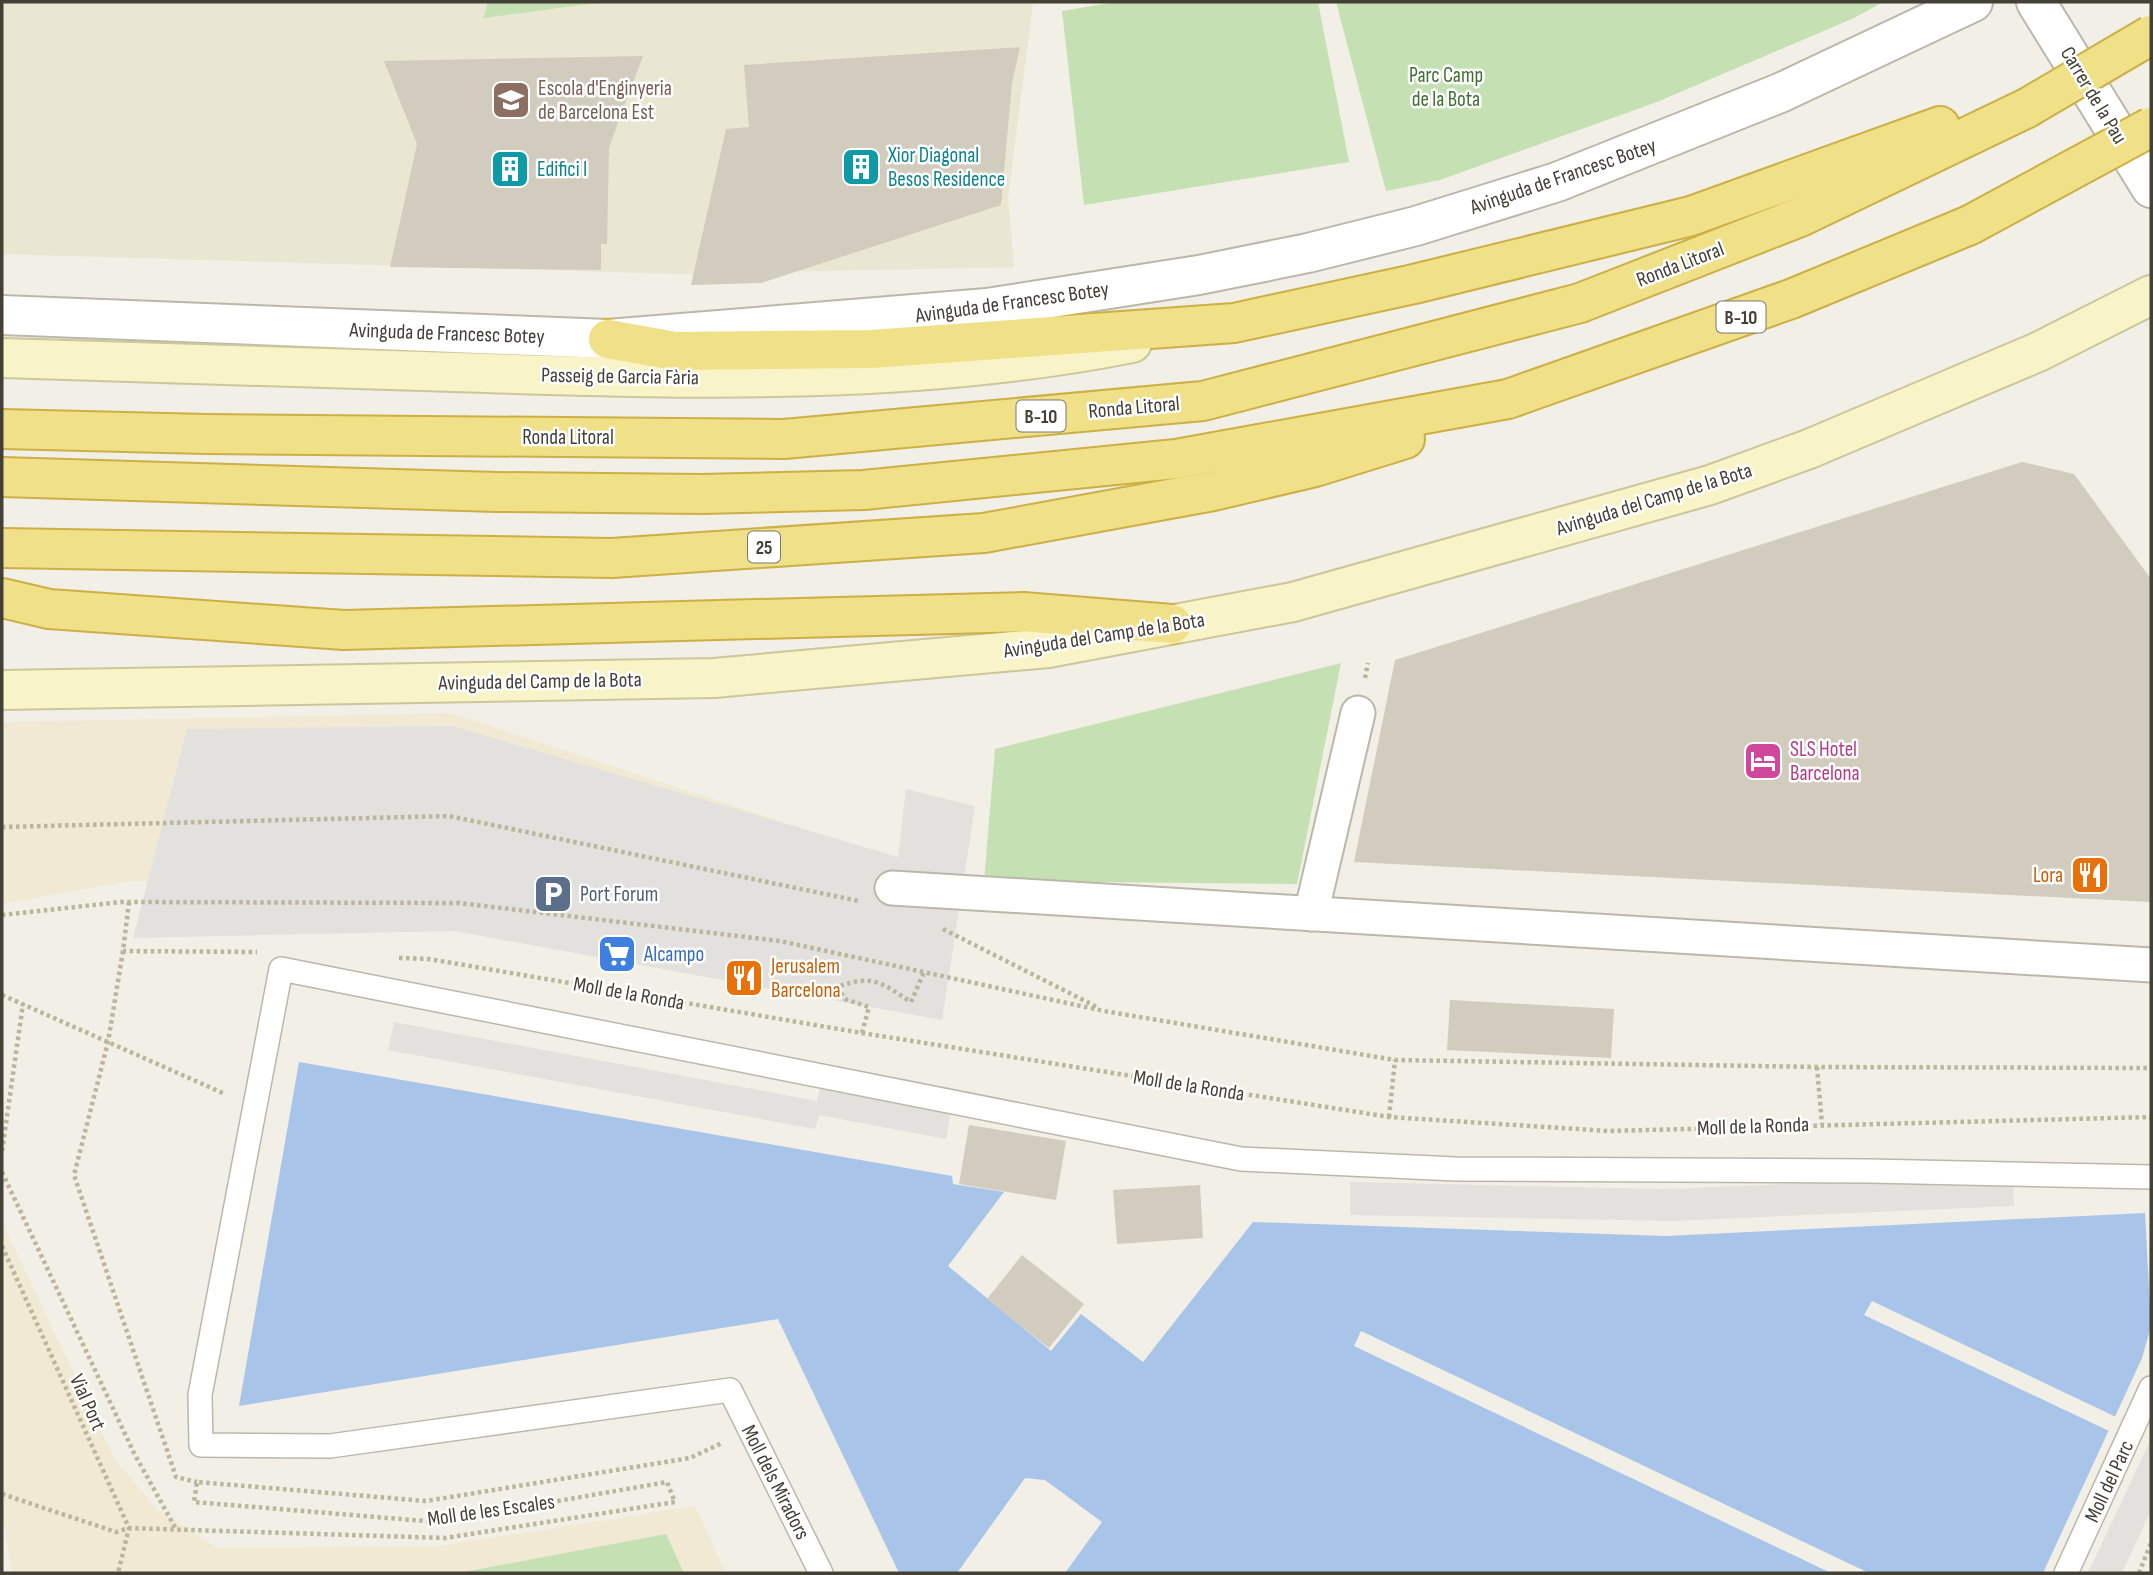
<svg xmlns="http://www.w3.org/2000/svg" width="2153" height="1575" font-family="'Sofia Sans Condensed',sans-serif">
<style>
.commercial{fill:#f1e9d3}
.education{fill:#e9e6d1}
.green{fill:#c5e1b3}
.parking{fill:#e2e1de}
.water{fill:#a8c4e8}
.pier{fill:#f1efe6}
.building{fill:#d1ccbd}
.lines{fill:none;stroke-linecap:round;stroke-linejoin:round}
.service-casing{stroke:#bbb8aa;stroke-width:26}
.pedestrian-casing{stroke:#bbb8aa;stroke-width:37}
.minor-casing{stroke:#bbb8aa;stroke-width:42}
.tertiary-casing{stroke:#bbb8aa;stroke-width:42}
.secondary-casing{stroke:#ccc69a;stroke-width:42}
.trunk-casing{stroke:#ccaf45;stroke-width:42}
.path{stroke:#bbb59c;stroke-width:4.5;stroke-dasharray:3.5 3.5;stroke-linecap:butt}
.service{stroke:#fff;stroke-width:23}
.pedestrian{stroke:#fff;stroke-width:33}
.minor{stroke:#fff;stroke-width:38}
.tertiary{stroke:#fff;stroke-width:38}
.secondary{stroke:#f8f4c8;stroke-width:38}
.trunk{stroke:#f0e088;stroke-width:38}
.trunk-bridge-casing{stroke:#ccaf45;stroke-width:42;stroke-linecap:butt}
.trunk-bridge{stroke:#f0e088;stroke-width:38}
.labels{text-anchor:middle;stroke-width:5;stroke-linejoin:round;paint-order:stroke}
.shield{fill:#fff;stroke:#7b7972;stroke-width:2}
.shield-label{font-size:19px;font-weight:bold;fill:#434036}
.park-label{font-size:21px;fill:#3e6e30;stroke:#fff}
.education-label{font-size:21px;fill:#785e54;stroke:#fff;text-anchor:start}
.street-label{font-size:21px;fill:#434036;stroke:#fff}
.culture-label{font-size:21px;fill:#0d838f;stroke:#fff;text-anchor:start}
.hotel-label{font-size:21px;fill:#b23c85;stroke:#fff;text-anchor:start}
.food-label{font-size:21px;fill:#c56008;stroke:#fff;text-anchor:end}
.service-label{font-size:21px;fill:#4e5e75;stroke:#fff;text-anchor:start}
.shop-label{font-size:21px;fill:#366cbe;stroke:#fff;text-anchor:start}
</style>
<rect width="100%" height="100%" fill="#f1efe6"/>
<g class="commercial">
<polygon points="451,713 896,859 561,879 130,881 2,904 2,722"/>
<polygon points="2,1222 115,1460 157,1509 218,1548 440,1546 695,1506 726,1573 11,1573 2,1509"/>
</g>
<polygon class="education" points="2,2 1033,2 1008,198 1014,267 679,274 2,254"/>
<g class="green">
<polygon points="488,2 604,2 483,18"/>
<polygon points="1116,2 1318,2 1349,162 1084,205 1062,11"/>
<polygon points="1336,2 1883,2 1854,18 1657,102 1440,180 1386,191"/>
<polygon points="1341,663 1297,884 984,881 995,749"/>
<polygon points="666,1534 684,1573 458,1573"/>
</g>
<g class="parking">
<polygon points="453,726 898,857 906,789 975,806 942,1020 454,931 133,938 187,729"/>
<polygon points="394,1022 817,1101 820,1086 951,1110 946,1139 819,1115 815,1129 388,1050"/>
<polygon points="2013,1175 2014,1206 1672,1221 1350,1215 1350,1182 1662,1189"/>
<polygon points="2151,1439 2151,1510 2122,1573 2088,1573"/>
</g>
<polygon class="water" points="299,1062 952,1176 953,1184 1004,1192 948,1266 1051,1351 1081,1314 1143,1362 1253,1222 1666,1236 2145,1213 2151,1326 2142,1358 2043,1573 1065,1573 1102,1522 1045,1480 1025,1478 957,1573 899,1573 778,1319 239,1406"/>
<g class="pier">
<polygon points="1872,1301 2116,1417 2109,1431 1864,1315"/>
<polygon points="1361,1331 1869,1573 1831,1573 1354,1346"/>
</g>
<g class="building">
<polygon points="1020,47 1012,83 1001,205 761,283 691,285 726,129 749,127 744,65"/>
<polygon points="643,56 609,147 607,244 601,244 601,270 390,267 417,144 384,61"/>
<polygon points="2022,462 2074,474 2151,579 2151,902 1354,862 1395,660"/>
<polygon points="1450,1000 1614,1009 1611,1058 1447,1050"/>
<polygon points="969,1125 1066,1141 1056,1200 959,1184"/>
<polygon points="1200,1185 1203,1238 1117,1244 1113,1190"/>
<polygon points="1022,1255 1084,1304 1049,1348 987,1299"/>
</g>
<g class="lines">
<defs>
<g id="service">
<polyline points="821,1573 730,1390 330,1446 201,1445 200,1395 281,969 1241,1159 1455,1169 1869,1171 2151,1177"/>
<polyline points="2066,1573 2151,1388"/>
</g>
<g id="pedestrian">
<polyline points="892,888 2151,965"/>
<polyline points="1311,914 1358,713"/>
</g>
<polyline id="minor" points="2036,2 2151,188"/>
<polyline id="tertiary" points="2,315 608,339 987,308 1199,275 1308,253 1416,226 1557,182 1780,93 1973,2"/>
<g id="secondary">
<path d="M2,358C163,363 324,368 486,373C701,380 920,385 1132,343"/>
<polyline points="2,690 714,678 1048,648 1293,602 1710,485 1809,449 2038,352 2151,295"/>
</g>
<g id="trunk">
<polyline points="608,339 675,351 871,349 1234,323 1414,284 1691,216 1940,126"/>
<polyline points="2,429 207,434 784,439 1203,401 1580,303 1800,217 2027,108"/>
<polyline points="2,477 497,492 702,494 864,490 1176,459 1508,399 1791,299 1970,225"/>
<polyline points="2,548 612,558 984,533 1213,491 1315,467 1405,439"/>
<polyline points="2,598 49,609 344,630 1023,612 1172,624"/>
</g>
</defs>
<use href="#service" class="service-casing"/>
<use href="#pedestrian" class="pedestrian-casing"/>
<use href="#minor" class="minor-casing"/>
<use href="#tertiary" class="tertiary-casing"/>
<use href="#secondary" class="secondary-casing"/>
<use href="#trunk" class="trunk-casing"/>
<g class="path">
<polyline points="1365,678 1368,663"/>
<polyline points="2,827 449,816 859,901"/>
<polyline points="129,902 123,951 257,952"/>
<polyline points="2,915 121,902 459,903 780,941 1104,1011 1395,1060 1817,1067 2151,1068"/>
<polyline points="943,929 1097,1007"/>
<polyline points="123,951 108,1042 74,1175 176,1477 197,1482"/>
<polyline points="399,958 429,959 862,1033 1389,1117 1609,1131 2151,1117"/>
<polyline points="2,995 225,1094"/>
<path d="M862,1033L869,1007L845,999L837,987C873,974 880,982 911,1002L924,972"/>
<polyline points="1817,1067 1822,1124"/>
<polyline points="1389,1117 1395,1060"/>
<polyline points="2,1151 23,1004"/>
<polyline points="2,1172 134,1453 176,1529"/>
<polyline points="2,1246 129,1528 118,1573"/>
<polyline points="2,1494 116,1532 129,1528 445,1538 675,1502 667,1482 437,1522 194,1502 197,1482 426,1501 690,1458 722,1443"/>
<polyline points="2139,1573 2151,1543"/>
</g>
<use href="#service" class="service"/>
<use href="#pedestrian" class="pedestrian"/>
<use href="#minor" class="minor"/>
<use href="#tertiary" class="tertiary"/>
<use href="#secondary" class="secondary"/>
<use href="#trunk" class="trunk"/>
<defs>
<g id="trunk-bridge">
<polyline points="2027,108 2151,35"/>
<polyline points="1970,225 2151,127"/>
</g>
</defs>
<use href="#trunk-bridge" class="trunk-bridge-casing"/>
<use href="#trunk-bridge" class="trunk-bridge"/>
</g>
<defs>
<symbol id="university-square" viewBox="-11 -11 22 22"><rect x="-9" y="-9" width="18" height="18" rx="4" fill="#8d6e63" stroke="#fff"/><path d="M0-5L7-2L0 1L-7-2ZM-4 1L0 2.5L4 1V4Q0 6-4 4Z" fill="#fff"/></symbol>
<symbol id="building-square" viewBox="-11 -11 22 22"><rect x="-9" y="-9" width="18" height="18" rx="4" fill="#0f9aa8" stroke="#fff"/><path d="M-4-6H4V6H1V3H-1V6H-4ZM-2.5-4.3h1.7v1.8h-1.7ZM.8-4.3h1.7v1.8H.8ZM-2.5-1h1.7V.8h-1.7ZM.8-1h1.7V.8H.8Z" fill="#fff"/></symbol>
<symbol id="hotel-square" viewBox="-11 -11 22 22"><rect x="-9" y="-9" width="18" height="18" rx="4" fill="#d1479c" stroke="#fff"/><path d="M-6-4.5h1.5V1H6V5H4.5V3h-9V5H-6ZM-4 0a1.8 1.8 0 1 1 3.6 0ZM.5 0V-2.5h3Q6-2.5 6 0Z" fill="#fff"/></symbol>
<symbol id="restaurant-square" viewBox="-11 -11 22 22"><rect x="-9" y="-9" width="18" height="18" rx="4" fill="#e8710a" stroke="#fff"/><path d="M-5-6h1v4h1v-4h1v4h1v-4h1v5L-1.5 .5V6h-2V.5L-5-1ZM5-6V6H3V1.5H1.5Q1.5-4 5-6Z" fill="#fff"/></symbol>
<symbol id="parking-square" viewBox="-11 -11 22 22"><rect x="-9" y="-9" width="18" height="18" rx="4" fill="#5c6f8a" stroke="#fff"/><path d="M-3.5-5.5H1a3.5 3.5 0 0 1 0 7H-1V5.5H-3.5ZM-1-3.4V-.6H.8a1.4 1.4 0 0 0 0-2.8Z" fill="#fff"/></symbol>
<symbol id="supermarket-square" viewBox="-11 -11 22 22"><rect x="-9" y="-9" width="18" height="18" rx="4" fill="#3f7fe0" stroke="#fff"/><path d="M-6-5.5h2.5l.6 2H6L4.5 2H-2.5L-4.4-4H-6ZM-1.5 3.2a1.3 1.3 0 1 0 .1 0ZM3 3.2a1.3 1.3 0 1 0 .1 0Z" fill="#fff"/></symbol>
</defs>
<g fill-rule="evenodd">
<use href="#university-square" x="489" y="78" width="44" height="44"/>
<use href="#building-square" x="839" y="145" width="44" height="44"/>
<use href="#building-square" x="488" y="147" width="44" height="44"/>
<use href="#hotel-square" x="1741" y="739" width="44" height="44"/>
<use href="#restaurant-square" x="2068" y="853" width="44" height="44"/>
<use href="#parking-square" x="531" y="872" width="44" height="44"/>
<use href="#supermarket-square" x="595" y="932" width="44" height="44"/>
<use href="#restaurant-square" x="722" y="956" width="44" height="44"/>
</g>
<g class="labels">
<g class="shield">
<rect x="1716.5" y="301.5" width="49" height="31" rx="5"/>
<rect x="1016.5" y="400.5" width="49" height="31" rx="5"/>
<rect x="748" y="531.5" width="32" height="31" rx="5"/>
</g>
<g class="shield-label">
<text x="1741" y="324">B-10</text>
<text x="1041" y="423">B-10</text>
<text x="764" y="554">25</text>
</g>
<g class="park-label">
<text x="1446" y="82">Parc Camp<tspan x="1446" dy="24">de la Bota</tspan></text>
</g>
<g class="education-label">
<text x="538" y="95">Escola d'Enginyeria<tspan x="538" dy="24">de Barcelona Est</tspan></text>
</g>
<g class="street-label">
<text transform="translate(2094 95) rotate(59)" y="7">Carrer de la Pau</text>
<text transform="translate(1563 176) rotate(-19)" y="7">Avinguda de Francesc Botey</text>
<text transform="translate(1680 264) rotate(-21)" y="7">Ronda Litoral</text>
<text transform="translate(1012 302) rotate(-8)" y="7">Avinguda de Francesc Botey</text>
<text transform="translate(447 333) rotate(2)" y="7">Avinguda de Francesc Botey</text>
<text transform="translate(620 376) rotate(1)" y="7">Passeig de Garcia Fària</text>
<text transform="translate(1134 407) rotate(-5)" y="7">Ronda Litoral</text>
<text x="568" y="444">Ronda Litoral</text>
<text transform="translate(1654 499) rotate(-17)" y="7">Avinguda del Camp de la Bota</text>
<text transform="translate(1104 635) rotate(-9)" y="7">Avinguda del Camp de la Bota</text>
<text transform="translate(540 681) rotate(-1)" y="7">Avinguda del Camp de la Bota</text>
<text transform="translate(629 993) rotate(10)" y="7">Moll de la Ronda</text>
<text transform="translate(1189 1085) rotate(9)" y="7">Moll de la Ronda</text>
<text transform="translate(1753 1126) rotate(-2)" y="7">Moll de la Ronda</text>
<text transform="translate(88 1402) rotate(66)" y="7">Vial Port</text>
<text transform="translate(2109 1481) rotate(-65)" y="7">Moll del Parc</text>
<text transform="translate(776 1482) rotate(63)" y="7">Moll dels Miradors</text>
<text transform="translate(491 1510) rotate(-8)" y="7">Moll de les Escales</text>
</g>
<g class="culture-label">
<text x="888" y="162">Xior Diagonal<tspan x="888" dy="24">Besos Residence</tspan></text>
<text x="537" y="176">Edifici I</text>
</g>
<g class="hotel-label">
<text x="1790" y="756">SLS Hotel<tspan x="1790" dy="24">Barcelona</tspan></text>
</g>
<g class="food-label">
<text x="2063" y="882">Lora</text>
<text x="771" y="973" text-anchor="start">Jerusalem<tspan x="771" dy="24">Barcelona</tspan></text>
</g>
<g class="service-label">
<text x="580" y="901">Port Forum</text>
</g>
<g class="shop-label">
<text x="644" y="961">Alcampo</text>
</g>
</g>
<rect width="2153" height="1575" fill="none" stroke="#434036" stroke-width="7"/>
</svg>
